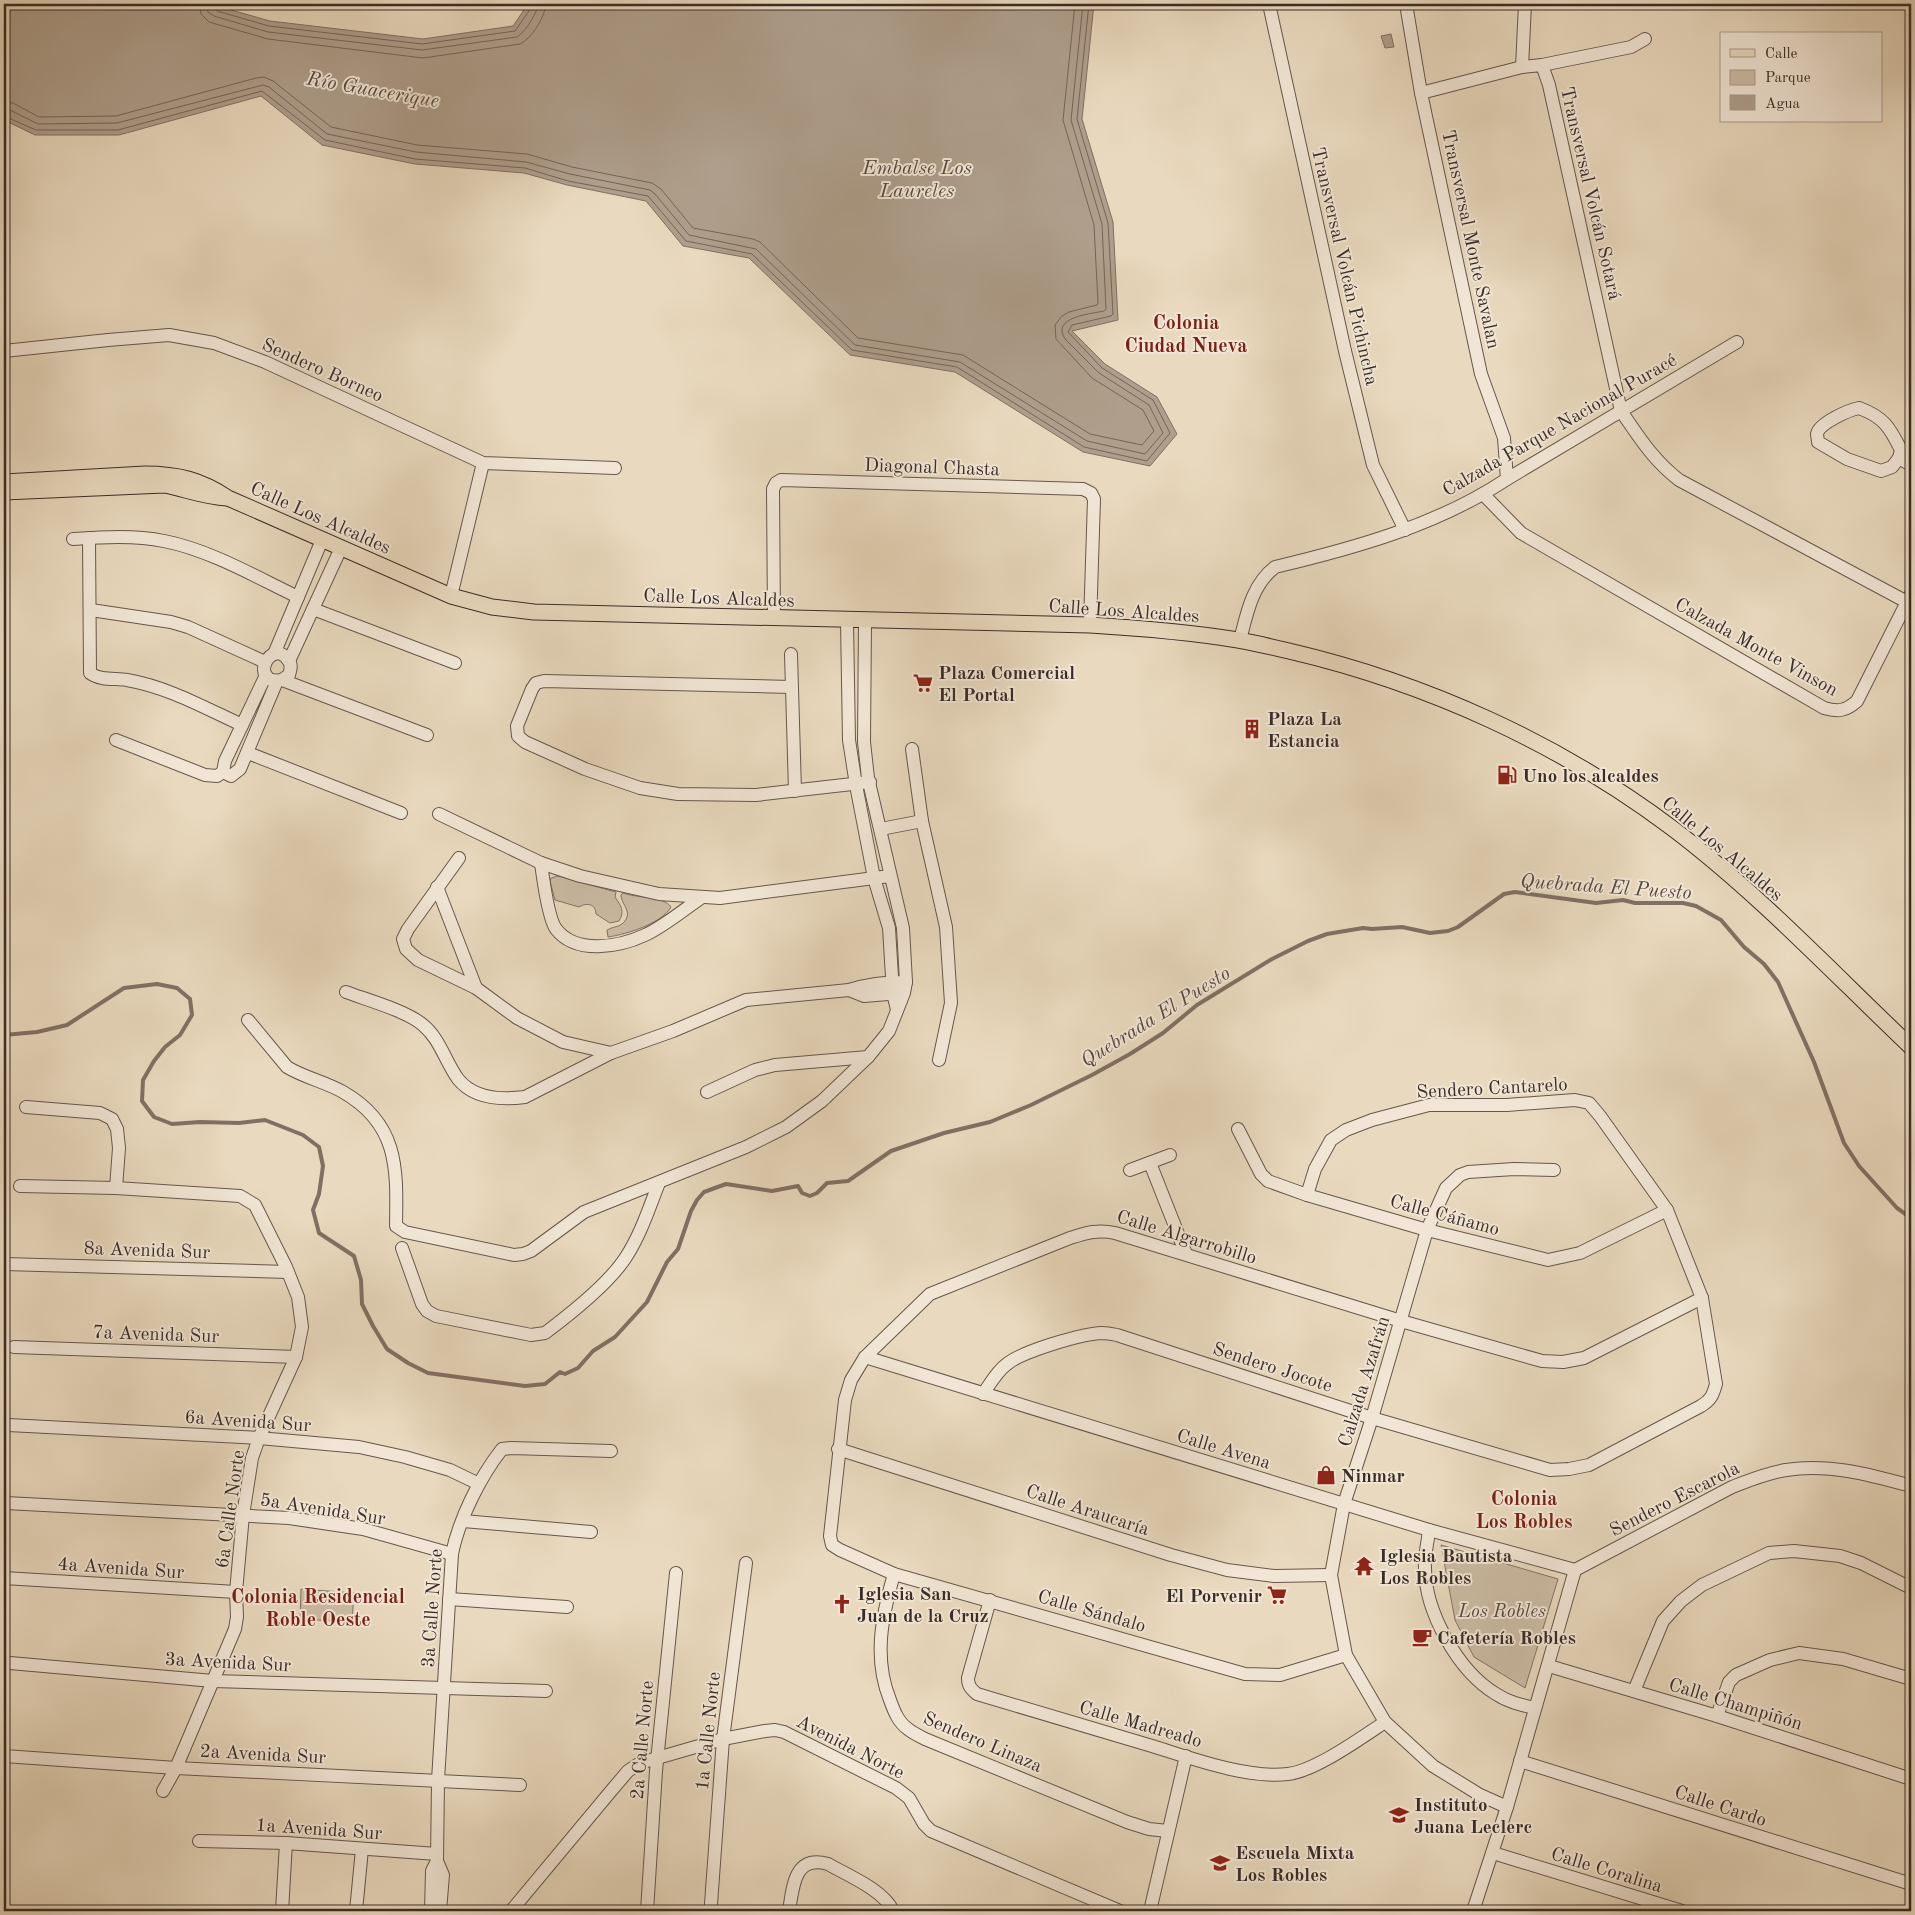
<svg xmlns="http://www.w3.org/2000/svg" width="1915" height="1915" font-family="'Old Standard TT',serif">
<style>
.green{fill:#cbbca4;stroke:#827466}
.water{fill:#ae9e8b;stroke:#807063}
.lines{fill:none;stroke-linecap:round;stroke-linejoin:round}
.shore{stroke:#746559;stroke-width:1}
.stream{stroke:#807063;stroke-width:4}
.minor-casing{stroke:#66574d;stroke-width:14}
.major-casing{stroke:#3a2c27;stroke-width:17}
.minor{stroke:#f1e6d5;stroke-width:12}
.major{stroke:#e9d9be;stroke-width:15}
.labels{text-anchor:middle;stroke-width:4;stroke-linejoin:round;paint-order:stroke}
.street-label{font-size:19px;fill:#3a2c27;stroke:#f1e6d5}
.poi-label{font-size:19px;font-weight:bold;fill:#3a2c27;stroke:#f1e6d5;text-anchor:start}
.park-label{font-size:19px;font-style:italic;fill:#574940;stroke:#f1e6d5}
.water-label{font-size:20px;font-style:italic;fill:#574840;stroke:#f1e6d5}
.neighbourhood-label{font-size:20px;font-weight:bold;fill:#7a1f14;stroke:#f1e6d5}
</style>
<rect width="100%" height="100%" fill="#e9d9be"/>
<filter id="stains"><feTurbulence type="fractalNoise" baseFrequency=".004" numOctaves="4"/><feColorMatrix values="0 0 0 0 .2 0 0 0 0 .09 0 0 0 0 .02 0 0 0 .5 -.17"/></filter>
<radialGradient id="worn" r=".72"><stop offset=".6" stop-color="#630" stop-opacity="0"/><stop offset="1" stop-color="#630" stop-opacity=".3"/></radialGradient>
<g class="green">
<path d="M558,876L616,892L615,897C621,906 625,911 619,921L610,923L596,914C596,904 587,902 579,907L555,900L550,881L551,878Z"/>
<path d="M623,893C635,898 664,896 671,907C661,924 627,934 608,937L607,930C612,927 618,927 622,924C635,913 621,905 621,895Z"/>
<polygon points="1441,1545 1558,1579 1525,1688 1474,1657 1455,1620"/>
<polygon points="301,1589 354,1593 352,1622 300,1619"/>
</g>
<g class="water">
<polygon points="4,4 210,4 270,21 423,39 513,26 528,4 1094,4 1082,119 1113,222 1118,320 1072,331 1105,364 1157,397 1177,434 1150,466 1083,452 955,372 850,355 749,258 683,246 646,201 567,185 524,173 415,164 322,145 261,96 119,135 35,135 4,120"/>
<polygon points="1391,34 1394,47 1385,48 1381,36"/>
</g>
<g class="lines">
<g class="shore">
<path d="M199,4L201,14L209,22L268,39L423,58L520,44C532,38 545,17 546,4"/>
<path d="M206,4L208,12L214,16L268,32L422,50L517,37C526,31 537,14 538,4"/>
<polyline points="213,4 214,8 217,11 269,26 422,44 515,31 531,8 532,4"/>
<polyline points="4,102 13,103 39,117 116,116 256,78 264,77 273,81 331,127 417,145 527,154 572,167 652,183 661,189 693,228 753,239 760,242 858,338 963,355 1090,434 1142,445 1154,431 1143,410 1092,378 1056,339 1055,325 1062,316 1069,312 1097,305 1098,303 1094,225 1063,120 1075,4"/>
<path d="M4,109L10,110L38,124L117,123L263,85L269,87L327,134L416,152L526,162L570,174L650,190L655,194L689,235L756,249L855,345L960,362L1087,441L1145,454L1163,433L1149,405L1099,373L1065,339C1051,317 1090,314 1104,311L1106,309L1102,224L1071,120L1083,4"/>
<polyline points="4,116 36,130 118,130 262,91 325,140 415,159 525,168 568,181 648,196 686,241 752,254 852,350 957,367 1084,447 1147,461 1170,433 1153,400 1102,368 1068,332 1072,325 1111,316 1113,314 1108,223 1077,119 1089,4"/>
</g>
<polyline class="stream" points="4,1035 37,1032 67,1025 124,988 157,984 177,988 190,999 192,1015 180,1035 165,1047 154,1061 143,1080 142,1101 154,1117 172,1124 200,1122 239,1123 265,1120 303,1135 319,1147 323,1166 319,1194 313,1210 319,1233 354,1256 361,1280 362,1304 373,1326 387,1349 408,1363 428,1373 525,1386 545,1384 560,1372 565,1374 578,1368 593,1351 615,1337 647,1302 667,1262 678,1249 691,1211 697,1200 704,1192 726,1184 772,1191 798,1186 802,1193 810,1196 817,1193 827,1183 848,1181 891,1151 944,1133 990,1122 1031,1105 1092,1075 1130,1054 1163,1033 1197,1005 1272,959 1308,941 1327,934 1363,928 1372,929 1402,927 1430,933 1448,931 1458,927 1504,894 1515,892 1596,903 1623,900 1635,903 1683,903 1696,906 1721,920 1744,947 1764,964 1778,982 1814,1062 1844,1143 1859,1166 1897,1208 1911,1218"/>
<defs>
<g id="minor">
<polyline points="1269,4 1345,351 1373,465 1405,530"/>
<polyline points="1406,4 1421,93 1481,374 1504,438 1507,479"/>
<path d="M1525,4L1522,67L1542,65L1549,85L1621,411C1639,437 1653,460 1679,480L1907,602"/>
<polyline points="1542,65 1631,47 1645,39"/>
<polyline points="1421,93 1522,67"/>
<polyline points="4,351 108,340 169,335 214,343 265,362 483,463 615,468"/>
<path d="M1859,408C1884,417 1890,428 1901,450L1899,458L1892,467L1881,471L1847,459L1818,442C1818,441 1817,435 1817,434C1819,423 1849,410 1859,408Z"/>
<polyline points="1899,458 1911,465"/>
<path d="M1483,494L1521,533L1824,708C1838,712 1846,711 1857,701L1911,594"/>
<path d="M89,538L90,673C101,681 115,678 127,680C168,687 205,708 242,725"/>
<path d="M73,539C103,537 135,535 164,541C210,550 256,577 298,597"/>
<polyline points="451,596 483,463"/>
<polyline points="313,609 455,663"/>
<polyline points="91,610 171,622 188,627 265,662"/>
<polyline points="774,619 773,489 776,483 781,480 1083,489 1091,493 1094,499 1090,625"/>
<polyline points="847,621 849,740 856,785 874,878 889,928 893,993 897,1010"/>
<path d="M1240,640C1247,613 1252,585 1275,567C1355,548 1438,525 1507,479L1737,342"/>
<polyline points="274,654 322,540"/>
<polyline points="791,654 795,791"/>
<polyline points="289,661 341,548"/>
<polyline points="266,675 225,761 223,772 231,776 240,769 277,681"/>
<path d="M282,680L289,675C291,669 292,664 288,660C271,636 247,685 282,680L427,735"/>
<polyline points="791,687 544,681 536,683 532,689 517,726 518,736 525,742 585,769 640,788 678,794 756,795 870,782"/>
<polyline points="116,740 205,775 217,776 223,772"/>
<polyline points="912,749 922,821 946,927 951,1003 939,1060"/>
<polyline points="248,753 401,813"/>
<polyline points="439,814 541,863 580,876 659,894 720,898 890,876"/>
<polyline points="881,829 922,821"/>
<path d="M459,858L408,929L403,939L406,949L418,960L476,988L517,1018L563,1042L611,1053L673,1031L746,1000L849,990C868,984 886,982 906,982"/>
<path d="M541,863C543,878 548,918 556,929C576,955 619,947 645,935C663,927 685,909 702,897"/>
<polyline points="437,887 476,988"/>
<polyline points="849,990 864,996 900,993"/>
<path d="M346,992C367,1000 407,1011 423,1025C440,1039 445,1061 458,1079C474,1099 502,1100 525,1097L611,1053"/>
<path d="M248,1020L287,1067C305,1078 326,1082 343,1092C399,1124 397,1169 396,1226L405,1232L514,1255L523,1254L531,1251L584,1212L746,1147L786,1127L822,1101L868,1057L889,1031L904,993L906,982L903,928L868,778L864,742L865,621"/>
<polyline points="707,1092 755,1070 775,1065 868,1057"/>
<polyline points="26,1107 100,1113 112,1119 117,1129 119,1148 116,1188"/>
<polyline points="1238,1129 1261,1174 1268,1181 1307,1195 1427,1230 1548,1260 1580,1253 1667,1210"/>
<polyline points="1150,1163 1186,1254"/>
<polyline points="1130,1170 1170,1155"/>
<polyline points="20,1186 116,1188 240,1196 255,1205 286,1267 298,1297 302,1327 296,1357 259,1438 252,1458 243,1515 236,1592 237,1617 235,1629 176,1768 163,1791"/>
<path d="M402,1248L422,1304L427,1311L436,1316L531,1335L545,1333C569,1315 610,1282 626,1257C641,1234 649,1208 659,1183"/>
<polyline points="4,1264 288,1272"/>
<polyline points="14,1347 296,1357"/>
<polyline points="865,1357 1429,1530 1575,1570"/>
<path d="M983,1394C990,1384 997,1371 1007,1364C1023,1351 1081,1334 1102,1333C1106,1333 1112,1334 1117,1335L1372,1418L1550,1470L1569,1469L1589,1465L1701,1406C1711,1400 1713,1395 1716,1384L1702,1298L1667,1210L1600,1116L1589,1103L1575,1100L1507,1105H1429L1372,1120L1346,1130L1331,1140L1315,1169L1307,1195"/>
<polyline points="8,1425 259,1438 359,1447 405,1457 450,1470 479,1484"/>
<polyline points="838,1449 1171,1555 1227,1570 1274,1576 1331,1575"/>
<polyline points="6,1503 289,1518 363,1529 452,1554"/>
<polyline points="463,1521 591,1532"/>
<path d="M1429,1530C1428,1542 1424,1556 1425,1568C1425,1612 1458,1671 1496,1694C1508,1702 1521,1705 1535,1708"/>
<path d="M1575,1570L1732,1487C1750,1480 1767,1473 1786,1470C1829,1463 1871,1475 1911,1486"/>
<path d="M894,1574C882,1616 873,1658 890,1700C894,1711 898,1722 908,1729C913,1733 919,1736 925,1739L1127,1822L1149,1829L1168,1831"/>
<polyline points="4,1578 236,1592"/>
<polyline points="449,1599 567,1607"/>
<path d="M990,1600L968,1678C968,1686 971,1689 977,1694C1035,1711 1093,1729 1152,1746C1191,1758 1247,1779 1288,1774C1315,1771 1361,1738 1385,1722"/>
<path d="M1346,1655L1280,1675L1245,1674L894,1574L840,1550L832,1545L830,1536L845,1400L851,1380L865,1357L930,1294L1070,1238C1086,1233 1098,1229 1115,1233L1401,1321L1542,1361L1563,1362L1584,1358L1702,1298"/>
<polyline points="10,1663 213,1681 546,1691"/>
<polyline points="1549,1666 1717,1716 1911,1779"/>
<polyline points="1634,1691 1663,1621 1681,1601 1702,1585 1769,1553 1794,1551 1840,1556 1861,1563 1911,1588"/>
<polyline points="1717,1716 1729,1682 1736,1675 1770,1660 1799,1653 1843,1659 1911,1679"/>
<polyline points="4,1756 176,1768 520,1785"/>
<polyline points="1520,1761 1911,1884"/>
<polyline points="1507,1807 1480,1795 1433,1766 1385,1722 1346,1655 1331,1575 1344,1504 1372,1418 1427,1230 1446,1188 1460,1175 1468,1172 1514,1169 1554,1170"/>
<polyline points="199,1841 286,1843 437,1854"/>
<polyline points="1493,1853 1682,1911"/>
<polyline points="711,1904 723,1739 746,1563"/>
<polyline points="282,1911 286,1843"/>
<polyline points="356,1911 362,1849"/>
<polyline points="431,1911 432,1871 437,1861"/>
<path d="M440,1911L443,1875L437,1861L438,1780L452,1554C459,1519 480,1477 502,1449L511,1448L611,1451"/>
<polyline points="511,1911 611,1791 628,1771 640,1763 723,1739 765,1731 775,1730 784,1732 896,1788 909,1798 924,1824 931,1831 1120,1911"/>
<polyline points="647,1911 656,1771 676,1573"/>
<path d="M789,1911C793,1887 794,1854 828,1864C847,1875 884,1890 893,1911"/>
<polyline points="1150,1911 1186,1756"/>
<polyline points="1473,1911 1507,1807 1575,1570"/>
</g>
<g id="major">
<path d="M4,482L145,474C178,474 201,480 228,498L451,596L492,607L534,612L1090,625C1140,628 1189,632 1238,640C1255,643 1272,647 1289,651C1426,683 1559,743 1672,828C1758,893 1833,973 1911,1047"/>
<path d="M4,492L164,485C185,489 205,497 227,498"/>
</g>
</defs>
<use href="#minor" class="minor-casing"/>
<use href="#major" class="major-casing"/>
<use href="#minor" class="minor"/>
<use href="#major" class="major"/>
</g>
<defs>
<symbol id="supermarket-bare" viewBox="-9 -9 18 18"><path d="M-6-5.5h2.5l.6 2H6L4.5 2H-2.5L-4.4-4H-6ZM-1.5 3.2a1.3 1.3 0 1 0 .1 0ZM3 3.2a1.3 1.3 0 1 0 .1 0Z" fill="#8f2418" stroke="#f1e6d5" stroke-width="2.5" paint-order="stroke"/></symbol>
<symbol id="building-bare" viewBox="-9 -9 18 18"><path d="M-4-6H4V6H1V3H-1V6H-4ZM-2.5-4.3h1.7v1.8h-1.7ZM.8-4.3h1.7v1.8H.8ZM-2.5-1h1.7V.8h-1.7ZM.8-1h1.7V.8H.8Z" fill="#8f2418" stroke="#f1e6d5" stroke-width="2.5" paint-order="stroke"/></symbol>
<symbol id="fuel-bare" viewBox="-9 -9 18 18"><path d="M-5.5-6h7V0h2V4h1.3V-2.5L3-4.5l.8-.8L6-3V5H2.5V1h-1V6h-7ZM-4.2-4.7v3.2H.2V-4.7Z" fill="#8f2418" stroke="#f1e6d5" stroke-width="2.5" paint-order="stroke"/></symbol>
<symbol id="shop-bare" viewBox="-9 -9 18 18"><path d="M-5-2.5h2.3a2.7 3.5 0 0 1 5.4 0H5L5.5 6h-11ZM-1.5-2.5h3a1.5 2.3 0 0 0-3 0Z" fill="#8f2418" stroke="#f1e6d5" stroke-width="2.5" paint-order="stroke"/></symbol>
<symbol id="temple-bare" viewBox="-9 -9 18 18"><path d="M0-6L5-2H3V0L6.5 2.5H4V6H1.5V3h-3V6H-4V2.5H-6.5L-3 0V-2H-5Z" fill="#8f2418" stroke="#f1e6d5" stroke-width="2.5" paint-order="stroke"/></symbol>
<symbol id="church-bare" viewBox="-9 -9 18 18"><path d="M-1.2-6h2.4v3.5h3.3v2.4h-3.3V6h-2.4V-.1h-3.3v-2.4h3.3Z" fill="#8f2418" stroke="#f1e6d5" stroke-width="2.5" paint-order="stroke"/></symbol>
<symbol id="cafe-bare" viewBox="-9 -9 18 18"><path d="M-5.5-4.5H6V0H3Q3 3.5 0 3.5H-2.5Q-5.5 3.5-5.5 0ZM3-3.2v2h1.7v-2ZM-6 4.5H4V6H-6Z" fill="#8f2418" stroke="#f1e6d5" stroke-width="2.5" paint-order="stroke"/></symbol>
<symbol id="school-bare" viewBox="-9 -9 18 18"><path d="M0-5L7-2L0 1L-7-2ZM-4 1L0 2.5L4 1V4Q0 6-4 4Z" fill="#8f2418" stroke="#f1e6d5" stroke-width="2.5" paint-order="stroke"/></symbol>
</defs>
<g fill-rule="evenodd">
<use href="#supermarket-bare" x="909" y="669" width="28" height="28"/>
<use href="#building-bare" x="1238" y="715" width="28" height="28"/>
<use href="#fuel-bare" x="1493" y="761" width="28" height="28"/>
<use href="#shop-bare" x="1312" y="1461" width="28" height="28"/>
<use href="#temple-bare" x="1350" y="1552" width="28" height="28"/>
<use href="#supermarket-bare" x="1263" y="1581" width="28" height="28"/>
<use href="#church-bare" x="828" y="1590" width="28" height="28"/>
<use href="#cafe-bare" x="1408" y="1623" width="28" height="28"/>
<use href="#school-bare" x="1385" y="1801" width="28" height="28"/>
<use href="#school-bare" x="1206" y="1849" width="28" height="28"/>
</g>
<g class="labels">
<g class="street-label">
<text transform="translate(1592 193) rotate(77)" y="7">Transversal Volcán Sotará</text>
<text transform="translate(1472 239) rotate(78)" y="7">Transversal Monte Savalan</text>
<text transform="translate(1346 266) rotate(77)" y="7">Transversal Volcán Pichincha</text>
<text transform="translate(323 369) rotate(24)" y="7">Sendero Borneo</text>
<text transform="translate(1559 424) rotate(-30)" y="7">Calzada Parque Nacional Puracé</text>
<text transform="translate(932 466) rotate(2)" y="7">Diagonal Chasta</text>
<text transform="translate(321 517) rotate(24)" y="7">Calle Los Alcaldes</text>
<text transform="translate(719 597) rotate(2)" y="7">Calle Los Alcaldes</text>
<text transform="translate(1124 610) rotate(4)" y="7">Calle Los Alcaldes</text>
<text transform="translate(1757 646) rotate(29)" y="7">Calzada Monte Vinson</text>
<text transform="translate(1723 848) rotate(40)" y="7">Calle Los Alcaldes</text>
<text transform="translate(1492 1087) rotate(-3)" y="7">Sendero Cantarelo</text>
<text transform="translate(1445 1214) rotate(15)" y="7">Calle Cáñamo</text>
<text transform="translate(1187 1236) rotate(17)" y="7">Calle Algarrobillo</text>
<text transform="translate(147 1249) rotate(2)" y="7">8a Avenida Sur</text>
<text transform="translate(156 1333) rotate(2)" y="7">7a Avenida Sur</text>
<text transform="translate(1273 1366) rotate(18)" y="7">Sendero Jocote</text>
<text transform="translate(1363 1381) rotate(-73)" y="7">Calzada Azafrán</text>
<text transform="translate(248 1420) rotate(4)" y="7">6a Avenida Sur</text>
<text transform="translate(1224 1448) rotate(17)" y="7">Calle Avena</text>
<text transform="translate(1674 1498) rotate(-27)" y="7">Sendero Escarola</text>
<text transform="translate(323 1508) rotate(9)" y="7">5a Avenida Sur</text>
<text transform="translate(229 1509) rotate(-82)" y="7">6a Calle Norte</text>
<text transform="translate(1088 1509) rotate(18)" y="7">Calle Araucaría</text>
<text transform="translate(121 1567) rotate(4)" y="7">4a Avenida Sur</text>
<text transform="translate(431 1608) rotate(-86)" y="7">3a Calle Norte</text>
<text transform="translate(1092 1610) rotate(16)" y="7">Calle Sándalo</text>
<text transform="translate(228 1661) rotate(3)" y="7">3a Avenida Sur</text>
<text transform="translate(1736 1703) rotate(17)" y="7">Calle Champiñón</text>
<text transform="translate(1141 1723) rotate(16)" y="7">Calle Madreado</text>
<text transform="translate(707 1731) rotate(-84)" y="7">1a Calle Norte</text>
<text transform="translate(641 1740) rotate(-85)" y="7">2a Calle Norte</text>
<text transform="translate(983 1741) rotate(23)" y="7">Sendero Linaza</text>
<text transform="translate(851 1746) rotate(27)" y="7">Avenida Norte</text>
<text transform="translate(263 1753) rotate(3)" y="7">2a Avenida Sur</text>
<text transform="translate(1721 1805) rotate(18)" y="7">Calle Cardo</text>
<text transform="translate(319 1828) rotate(4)" y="7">1a Avenida Sur</text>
<text transform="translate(1607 1869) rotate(17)" y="7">Calle Coralina</text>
</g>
<g class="poi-label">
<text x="938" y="679">Plaza Comercial<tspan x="938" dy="22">El Portal</tspan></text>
<text x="1267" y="725">Plaza La<tspan x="1267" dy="22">Estancia</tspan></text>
<text x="1522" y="782">Uno los alcaldes</text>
<text x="1341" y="1482">Ninmar</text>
<text x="1379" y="1562">Iglesia Bautista<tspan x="1379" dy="22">Los Robles</tspan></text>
<text x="857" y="1600">Iglesia San<tspan x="857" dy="22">Juan de la Cruz</tspan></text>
<text x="1262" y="1602" text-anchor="end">El Porvenir</text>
<text x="1437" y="1644">Cafetería Robles</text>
<text x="1414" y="1811">Instituto<tspan x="1414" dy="22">Juana Leclerc</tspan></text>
<text x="1235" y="1859">Escuela Mixta<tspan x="1235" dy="22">Los Robles</tspan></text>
</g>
<g class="park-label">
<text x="1502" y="1617">Los Robles</text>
</g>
<g class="water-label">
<text transform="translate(373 89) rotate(10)" y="7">Río Guacerique</text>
<text x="917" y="174">Embalse Los<tspan x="917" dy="23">Laureles</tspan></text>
<text transform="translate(1606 886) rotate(4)" y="7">Quebrada El Puesto</text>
<text transform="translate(1155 1016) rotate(-32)" y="7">Quebrada El Puesto</text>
</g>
<g class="neighbourhood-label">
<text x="1186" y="329">Colonia<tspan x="1186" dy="23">Ciudad Nueva</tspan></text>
<text x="1524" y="1505">Colonia<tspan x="1524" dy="23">Los Robles</tspan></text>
<text x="318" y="1603">Colonia Residencial<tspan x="318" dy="23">Roble Oeste</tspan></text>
</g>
</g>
<rect width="1915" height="1915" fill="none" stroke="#e9d9be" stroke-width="20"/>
<rect x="5" y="5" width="1905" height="1905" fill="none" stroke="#3a2c27" stroke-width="2.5"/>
<rect x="10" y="10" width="1895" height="1895" fill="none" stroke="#3a2c27"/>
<rect x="1720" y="32" width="162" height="90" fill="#f1e6d5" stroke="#a89c8f"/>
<rect x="1730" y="49" width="25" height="8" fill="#e9d9be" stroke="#a89c8f"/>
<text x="1765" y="58" font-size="15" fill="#3a2c27">Calle</text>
<rect x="1730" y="70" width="25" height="15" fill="#cbbca4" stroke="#a89c8f"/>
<text x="1765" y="82" font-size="15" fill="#3a2c27">Parque</text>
<rect x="1730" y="95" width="25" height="15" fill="#ae9e8b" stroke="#a89c8f"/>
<text x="1765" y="108" font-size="15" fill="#3a2c27">Agua</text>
<rect width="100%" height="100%" filter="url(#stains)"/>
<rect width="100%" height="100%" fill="url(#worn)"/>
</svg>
